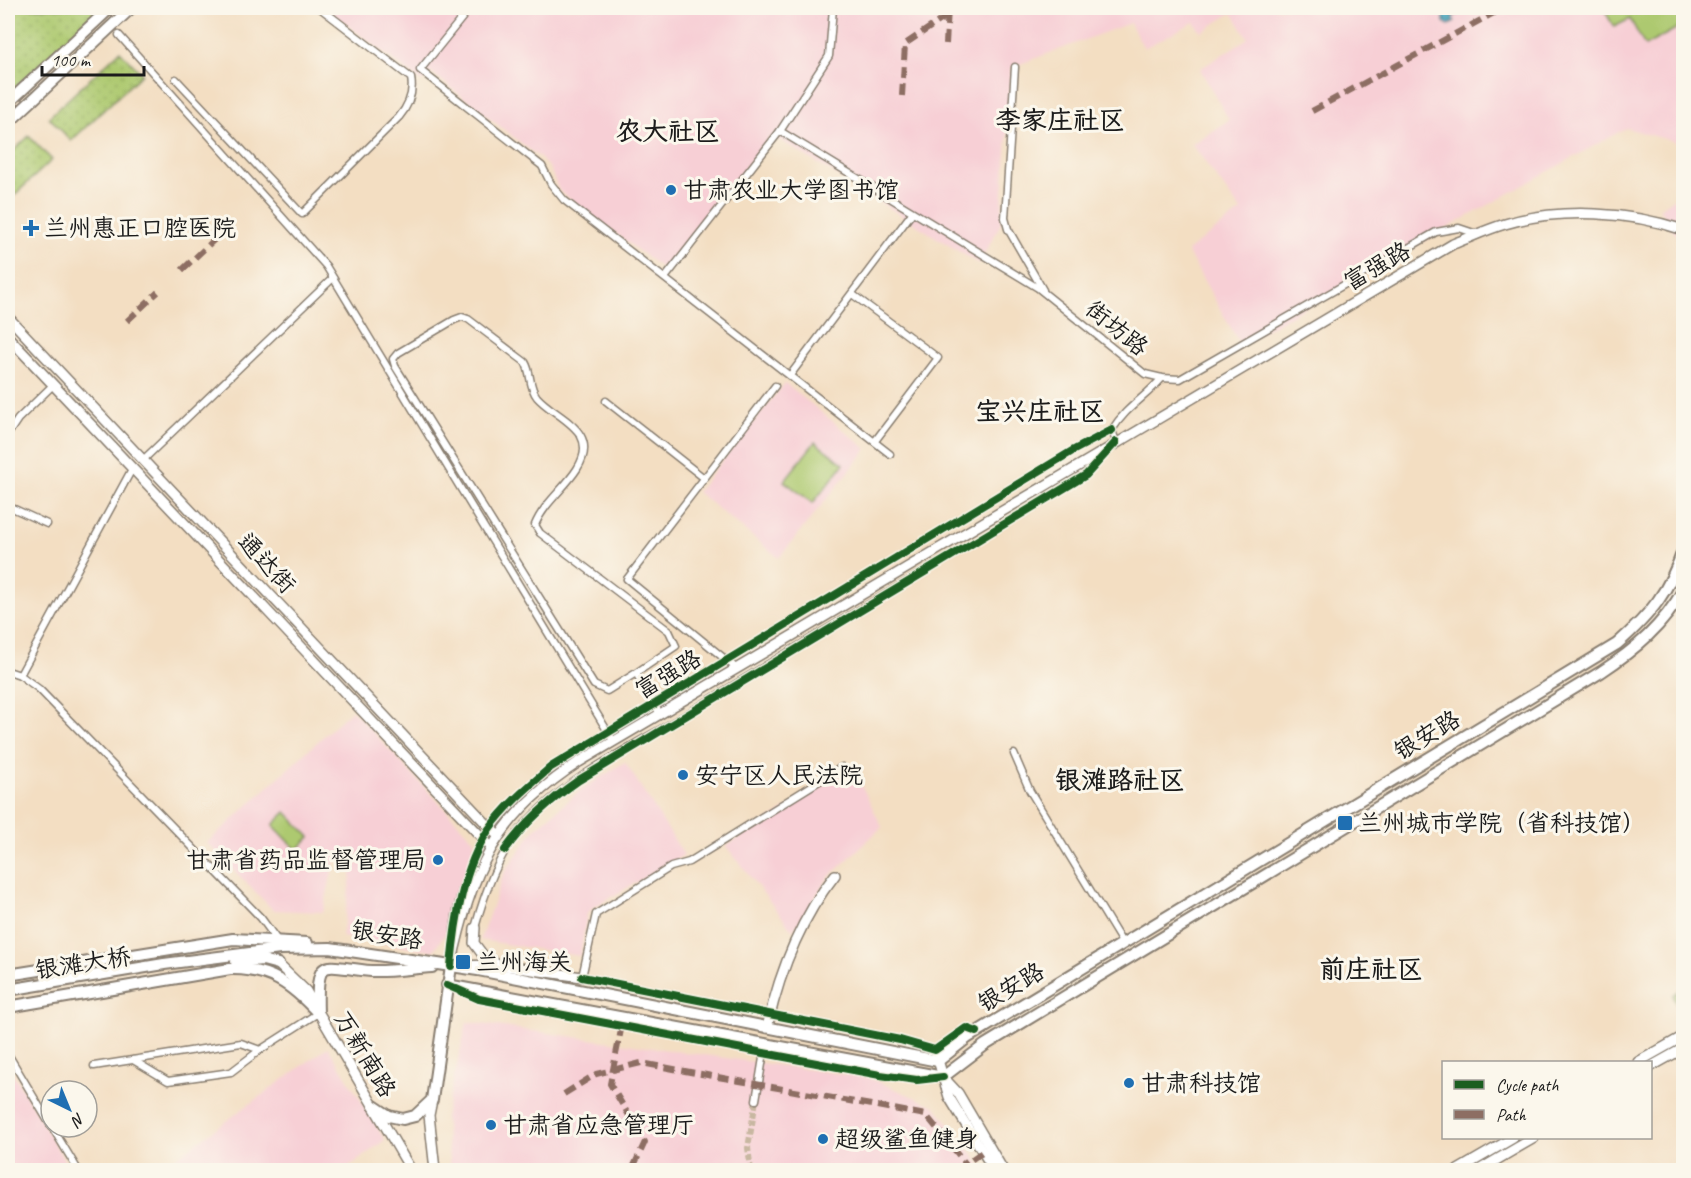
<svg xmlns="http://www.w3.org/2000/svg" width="1691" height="1178" font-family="Caveat,'LXGW WenKai TC',sans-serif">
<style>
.built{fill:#f7cfd5}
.park{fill:url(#park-dots);stroke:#647246;stroke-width:1.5}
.pitch{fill:#adc96f;stroke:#647246;stroke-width:1.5}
.water{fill:url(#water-waves);stroke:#2f626f;stroke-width:1.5}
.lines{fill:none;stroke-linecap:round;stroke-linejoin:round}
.street-tunnel{stroke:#c8b7a1;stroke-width:6;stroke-dasharray:6 3;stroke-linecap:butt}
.street-casing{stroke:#887d6f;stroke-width:9}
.secondary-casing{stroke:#887d6f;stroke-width:12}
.primary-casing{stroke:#887d6f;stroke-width:14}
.street{stroke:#fff;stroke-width:6}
.secondary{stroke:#fff;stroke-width:9}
.primary{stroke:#fff;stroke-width:10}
.quiet{stroke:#8d6e63;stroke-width:6;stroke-dasharray:12 6;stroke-linecap:butt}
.cycleway-casing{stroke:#fbf7ec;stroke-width:11}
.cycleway{stroke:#1b5e20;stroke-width:8}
.poi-dot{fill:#1f6fb2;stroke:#fbf7ec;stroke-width:2}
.labels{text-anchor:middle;stroke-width:6;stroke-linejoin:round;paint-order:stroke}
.poi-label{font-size:24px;fill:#1c1c1c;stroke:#fbf7ec;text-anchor:start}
.street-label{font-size:24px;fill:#1c1c1c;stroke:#fbf7ec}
.neighbourhood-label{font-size:26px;font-weight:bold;fill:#1c1c1c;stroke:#fbf7ec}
</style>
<defs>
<pattern id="park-dots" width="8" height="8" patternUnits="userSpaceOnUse" patternTransform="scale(1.5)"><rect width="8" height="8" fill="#adc96f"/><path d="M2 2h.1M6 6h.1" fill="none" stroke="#94ac60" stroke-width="1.8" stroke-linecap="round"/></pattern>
<pattern id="water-waves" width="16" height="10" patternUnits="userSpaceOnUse" patternTransform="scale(1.5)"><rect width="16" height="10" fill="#42a7c2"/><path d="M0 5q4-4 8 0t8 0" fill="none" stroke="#36879d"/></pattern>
</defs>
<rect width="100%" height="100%" fill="#fbf7ec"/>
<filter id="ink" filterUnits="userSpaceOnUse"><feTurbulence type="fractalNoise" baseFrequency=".0167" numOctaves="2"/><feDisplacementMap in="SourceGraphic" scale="12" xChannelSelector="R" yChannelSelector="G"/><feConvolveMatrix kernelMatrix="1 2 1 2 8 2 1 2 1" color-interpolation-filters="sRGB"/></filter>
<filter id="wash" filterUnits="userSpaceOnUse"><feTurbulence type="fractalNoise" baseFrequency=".008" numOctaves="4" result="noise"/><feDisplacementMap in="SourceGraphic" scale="24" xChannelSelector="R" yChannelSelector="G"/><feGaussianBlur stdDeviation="1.35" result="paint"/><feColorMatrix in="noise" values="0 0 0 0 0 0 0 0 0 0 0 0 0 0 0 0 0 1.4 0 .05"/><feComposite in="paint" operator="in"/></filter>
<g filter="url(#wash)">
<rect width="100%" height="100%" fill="#f3dec2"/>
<g class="built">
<polygon points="325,8 1683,8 1683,144 1626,128 1240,344 1187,251 1241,211 1192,144 1229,120 1200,69 1248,38 1232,13 1201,32 1194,22 1144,48 1130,23 1012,67 1001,223 979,264 780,140 770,137 664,270 559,191 550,169 540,158 431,72 422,82"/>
<polygon points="1683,193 1683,246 1659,208"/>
<polygon points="785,383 867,449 779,558 697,492"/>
<polygon points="352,710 475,841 448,930 433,951 342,937 352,869 362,860 350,848 334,863 323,912 273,910 207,843"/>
<polygon points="625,762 684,855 594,907 587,914 580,956 480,940 504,873 534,830 581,790"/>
<polygon points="853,768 882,827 828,878 793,931 726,846"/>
<polygon points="467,1022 869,1078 935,1106 985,1170 450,1170 445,1117"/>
<polygon points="328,1047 385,1140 345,1170 159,1170"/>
<polygon points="8,1065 70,1170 8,1170"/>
</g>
<g class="park">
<polygon points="8,8 101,8 8,94"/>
<polygon points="120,51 142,74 71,141 49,117"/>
<polygon points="29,136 52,160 8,201 8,156"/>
<polygon points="1683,988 1683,1014 1682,1016 1673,995"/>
</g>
<g class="pitch">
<polygon points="1603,8 1683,8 1683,25 1645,46 1630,19 1614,27"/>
<polygon points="815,442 844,464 813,503 784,481"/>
<polygon points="286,812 310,837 297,850 273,825"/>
</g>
<polygon class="water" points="1435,8 1469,8 1452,17 1455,22 1449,25 1444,22 1444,11"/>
</g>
<g filter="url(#ink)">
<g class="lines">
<polyline class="street-tunnel" points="751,1170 748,1148 756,1100"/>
<defs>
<g id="street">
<polyline points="470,8 420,70 542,166 551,184 564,200 890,454"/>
<polyline points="119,35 326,266 611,737"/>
<polyline points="1015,67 1005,218 1008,229 1043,290"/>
<path d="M176,79L302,214L399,117C409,105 414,93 411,78L320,8"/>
<polyline points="780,131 1038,288 1145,374 1162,378 1180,379 1436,232 1459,228 1477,234"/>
<polyline points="665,278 780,131 829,56 833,8"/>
<polyline points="852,294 938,358 875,441"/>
<polyline points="791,374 912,213"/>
<polyline points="606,401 704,478"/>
<polyline points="8,434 18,419 53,385"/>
<path d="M1112,446L1116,442L1112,430C1127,406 1144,399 1162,378"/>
<polyline points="143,460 333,278"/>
<polyline points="8,506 47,524"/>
<polyline points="736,668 627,579 775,386"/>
<polyline points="8,671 20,675 39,689 261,918 277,940"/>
<path d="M636,673L607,691L594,685L395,366L393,359L398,353L454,320L462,317L468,319L525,362C532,373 528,386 537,397C555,418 602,430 577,469C565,488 544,503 535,525L540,533L669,631L676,646L636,673L660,714"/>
<polyline points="20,675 132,469"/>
<polyline points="1014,754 1030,791 1123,944"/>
<polyline points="842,767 689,862 671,867 596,914 582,977 900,1040 935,1050 966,1028 976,1032"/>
<path d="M475,928C484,895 496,860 517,833C559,781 632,747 688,713C819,632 953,555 1086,475L1105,454"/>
<path d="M453,940C459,861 494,817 551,767L1074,450L1112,430"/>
<polyline points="461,991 479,999 880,1075 917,1080 934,1078"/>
<polyline points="8,1054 51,1126"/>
<polyline points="133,1060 168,1081 231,1072 260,1050 318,1013"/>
<polyline points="94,1066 241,1043 260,1050"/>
<polyline points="756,1100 764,1052"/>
<polyline points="52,1127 78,1170"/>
</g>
<g id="secondary">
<polyline points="8,317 498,836"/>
<polyline points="8,337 491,847"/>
<polyline points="475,928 474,943 483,955 498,965 582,977"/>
<polyline points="278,964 306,991 411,1170"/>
<path d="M498,965L451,966C471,872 495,816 579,762L1453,244C1471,237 1488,229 1505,224C1561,207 1630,212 1684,230"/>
<path d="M767,1028C779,974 801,918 835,875"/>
<polyline points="935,1050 949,1097 994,1170"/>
<polyline points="1638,1062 1684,1036"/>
<polyline points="1650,1067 1684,1048"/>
<polyline points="945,1079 958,1093 1003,1170"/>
<polyline points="432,1100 429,1115 435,1170"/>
<polyline points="1458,1170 1513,1138"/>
<polyline points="1479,1170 1534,1138"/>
</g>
<g id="primary">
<polyline points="8,103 110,8"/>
<polyline points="8,123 131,8"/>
<polyline points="236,962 263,960 278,964"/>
<polyline points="8,975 233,939 307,943"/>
<path d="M447,985L943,1077L985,1045L1601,672C1636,649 1663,626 1684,589"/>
<path d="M8,990L164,964L280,949L330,948L478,970L938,1061L967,1038L1617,644C1651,614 1669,592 1684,548"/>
<path d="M8,1007L230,969C270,968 292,985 318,1013"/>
<path d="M318,1013C316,953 323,967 371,971C390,972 412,968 432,967"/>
<polyline points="374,1106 389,1116 403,1119 415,1116 432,1100 451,966"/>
</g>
</defs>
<use href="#street" class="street-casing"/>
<use href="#secondary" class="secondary-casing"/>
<use href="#primary" class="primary-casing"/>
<use href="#street" class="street"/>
<use href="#secondary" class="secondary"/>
<use href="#primary" class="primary"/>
<g class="quiet">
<polyline points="946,44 948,8"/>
<polyline points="902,96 905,44 947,16"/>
<polyline points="1312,111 1503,8"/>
<polyline points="182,270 216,238"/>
<polyline points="127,321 158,292"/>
<polyline points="622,1025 610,1084 645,1142 632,1170"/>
<polyline points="564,1094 596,1074 641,1063 926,1115 966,1164"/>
<polyline points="957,1170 982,1152"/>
</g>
<defs>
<g id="cycleway">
<path d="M505,850C526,821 550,800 579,780L1086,475L1116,442"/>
<path d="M451,966C455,920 463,868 489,829C506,805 529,786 551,767L1074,450L1112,430"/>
<polyline points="582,977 900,1040 935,1050 966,1028 977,1032"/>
<polyline points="447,985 479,999 880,1075 917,1080 943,1077"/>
</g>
</defs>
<use href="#cycleway" class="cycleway-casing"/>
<use href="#cycleway" class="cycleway"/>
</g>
</g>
<g class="poi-dot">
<circle cx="671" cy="190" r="6"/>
<path d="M28 219h6v6h6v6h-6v6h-6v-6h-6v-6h6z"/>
<circle cx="683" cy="775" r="6"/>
<rect x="1337" y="815" width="16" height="16" rx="3"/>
<circle cx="438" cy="860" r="6"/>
<rect x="455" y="954" width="16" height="16" rx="3"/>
<circle cx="1129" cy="1083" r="6"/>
<circle cx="491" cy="1125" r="6"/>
<circle cx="823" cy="1139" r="6"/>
</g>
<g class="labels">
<g class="poi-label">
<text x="683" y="198">甘肃农业大学图书馆</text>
<text x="44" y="236">兰州惠正口腔医院</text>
<text x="695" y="783">安宁区人民法院</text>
<text x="1358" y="831">兰州城市学院（省科技馆）</text>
<text x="426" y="868" text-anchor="end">甘肃省药品监督管理局</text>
<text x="476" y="970">兰州海关</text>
<text x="1141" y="1091">甘肃科技馆</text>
<text x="503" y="1133">甘肃省应急管理厅</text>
<text x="835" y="1147">超级鲨鱼健身</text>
</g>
<g class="street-label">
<text transform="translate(1377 266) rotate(-30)" y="8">富强路</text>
<text transform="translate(1117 328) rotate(39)" y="8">街坊路</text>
<text transform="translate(267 563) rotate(47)" y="8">通达街</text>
<text transform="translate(668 674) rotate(-31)" y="8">富强路</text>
<text transform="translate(1427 735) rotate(-31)" y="8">银安路</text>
<text transform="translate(387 935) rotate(9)" y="8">银安路</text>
<text transform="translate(83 963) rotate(-9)" y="8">银滩大桥</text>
<text transform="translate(1011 987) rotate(-31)" y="8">银安路</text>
<text transform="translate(365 1054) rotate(59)" y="8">万新南路</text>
</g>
<g class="neighbourhood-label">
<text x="1060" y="129">李家庄社区</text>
<text x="668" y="140">农大社区</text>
<text x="1040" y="420">宝兴庄社区</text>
<text x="1120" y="789">银滩路社区</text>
<text x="1371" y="978">前庄社区</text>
</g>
</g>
<rect width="1691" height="1178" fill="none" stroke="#fbf7ec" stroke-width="30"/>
<rect x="1442" y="1061" width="210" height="78" fill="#fbf7ec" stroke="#a29f99" stroke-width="1.5"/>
<rect x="1454" y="1080" width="30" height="9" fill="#1b5e20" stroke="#a29f99" stroke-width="1.5"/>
<text x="1496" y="1091" font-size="18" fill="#1c1c1c">Cycle path</text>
<rect x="1454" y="1110" width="30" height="9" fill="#8d6e63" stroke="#a29f99" stroke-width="1.5"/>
<text x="1496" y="1121" font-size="18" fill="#1c1c1c">Path</text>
<g transform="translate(69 1109) rotate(137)"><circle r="28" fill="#fbf7ec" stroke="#a29f99" stroke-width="1.5"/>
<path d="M0-4.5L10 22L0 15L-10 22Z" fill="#1f6fb2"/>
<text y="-9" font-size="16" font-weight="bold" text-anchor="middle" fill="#1c1c1c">N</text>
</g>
<path d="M42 66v9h102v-9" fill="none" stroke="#1c1c1c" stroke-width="3"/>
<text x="51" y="66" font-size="18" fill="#1c1c1c" stroke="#fbf7ec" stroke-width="4.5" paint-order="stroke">100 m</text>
</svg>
